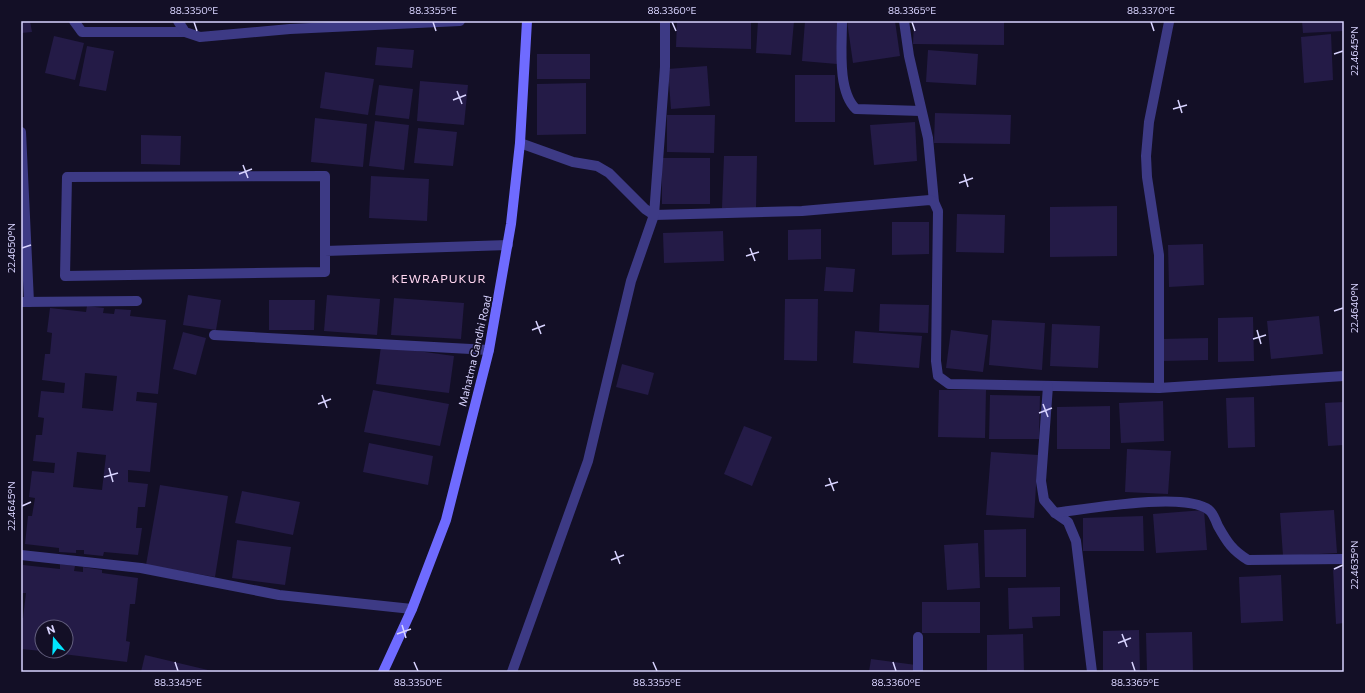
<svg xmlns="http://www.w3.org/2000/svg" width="1365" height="693" font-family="Commissioner,sans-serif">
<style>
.building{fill:#241b47;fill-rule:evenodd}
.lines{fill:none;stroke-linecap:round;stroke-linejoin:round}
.lane{stroke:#3d3a85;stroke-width:10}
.street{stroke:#3d3a85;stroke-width:10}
.secondary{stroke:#6f6bff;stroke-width:10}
.ticks{fill:none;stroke:#d9d4ff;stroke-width:1.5}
.labels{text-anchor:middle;stroke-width:3.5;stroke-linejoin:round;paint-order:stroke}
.street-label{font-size:11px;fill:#d9d4ff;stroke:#130f26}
.neighbourhood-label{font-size:12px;letter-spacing:1px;fill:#ffd6f0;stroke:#130f26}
.neatline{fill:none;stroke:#d9d4ff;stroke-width:1.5}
.ticks-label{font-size:10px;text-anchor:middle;fill:#d9d4ff}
</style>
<rect width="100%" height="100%" fill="#130f26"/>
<g class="building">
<polygon points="21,21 30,21 32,32 21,33"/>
<polygon points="677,21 751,21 751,49 676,47"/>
<polygon points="758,21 794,21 791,55 756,53"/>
<polygon points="805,21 840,21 837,64 802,61"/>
<polygon points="847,21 895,21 900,56 853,63"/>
<polygon points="914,21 1004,22 1004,45 913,44"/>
<polygon points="1302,21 1344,21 1344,31 1303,33"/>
<polygon points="1331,34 1333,80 1304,83 1301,37"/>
<polygon points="54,36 84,43 75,80 45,73"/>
<polygon points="87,46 114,51 106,91 79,86"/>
<polygon points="377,47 414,50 412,68 375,65"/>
<polygon points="928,50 978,54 976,85 926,82"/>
<rect x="537" y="54" width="53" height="25"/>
<polygon points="707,66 710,106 671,109 668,69"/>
<polygon points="325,72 374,79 368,115 320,108"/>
<rect x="795" y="75" width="40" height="47"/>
<polygon points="420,81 468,85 464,125 417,121"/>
<polygon points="586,83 586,134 537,135 537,84"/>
<polygon points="379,85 413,89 409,119 375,115"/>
<polygon points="935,113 1011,115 1010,144 934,143"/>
<polygon points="667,115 715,115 714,153 667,152"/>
<polygon points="315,118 367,124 363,167 311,162"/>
<polygon points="375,121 409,125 404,170 369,166"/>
<polygon points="915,122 917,161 874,165 870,125"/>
<polygon points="418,128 457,132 453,166 414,163"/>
<polygon points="141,135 181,136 180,165 141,164"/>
<polygon points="724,156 757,156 756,208 722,208"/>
<rect x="662" y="158" width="48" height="46"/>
<polygon points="371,176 429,179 427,221 369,218"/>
<polygon points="1117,206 1117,256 1050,257 1050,207"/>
<polygon points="957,214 1005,215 1004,253 956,252"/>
<polygon points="892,222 929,222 929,254 892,255"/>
<polygon points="821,229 821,259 788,260 788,230"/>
<polygon points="723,231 724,261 664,263 663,233"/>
<polygon points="1203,244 1204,285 1169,287 1168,245"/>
<polygon points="826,267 855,269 853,292 824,291"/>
<polygon points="188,295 221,300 216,330 183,325"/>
<polygon points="327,295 380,299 377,335 324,331"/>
<polygon points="394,298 464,303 461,339 391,335"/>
<polygon points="785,299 818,299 817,361 784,360"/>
<polygon points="269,300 315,300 314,330 269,330"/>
<polygon points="880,304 929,305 928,333 879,331"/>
<path d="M87,306L104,308L103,313L114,314L115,309L131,310L130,316L166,320L158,394L137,392L136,401L157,403L150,472L128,470V482L148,484L145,507H138L136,528H142L138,555L104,552L103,556L84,554V550H76V553L59,552V548L25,544L28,516H32L35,498L29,497L32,471L54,473L55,463L33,461L36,435H42L44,418L38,417L41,391L64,393L65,383L42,380L45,354H50L52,333L47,332L50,308L86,312ZM85,373L117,376L113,411L82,408ZM77,452L106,455L102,490L73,487Z"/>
<polygon points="1319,316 1323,354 1271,359 1267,321"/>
<polygon points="1253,317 1254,361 1218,362 1218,318"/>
<polygon points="992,320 1045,323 1042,370 989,365"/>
<polygon points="1052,324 1100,326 1098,368 1050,366"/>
<polygon points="951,330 988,335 983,372 946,368"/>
<polygon points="855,331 922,336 919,368 853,363"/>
<polygon points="183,332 206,338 196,375 173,369"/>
<polygon points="1208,338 1208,360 1161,361 1161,339"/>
<polygon points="381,346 454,356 449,393 376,384"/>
<polygon points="622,364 654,373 648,395 616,387"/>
<polygon points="373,390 449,404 440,446 364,432"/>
<polygon points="939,390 986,390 985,438 938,437"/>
<polygon points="990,395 1040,396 1039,439 989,439"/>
<polygon points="1254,397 1255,447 1228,448 1226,398"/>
<polygon points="1163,401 1164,441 1121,443 1119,403"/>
<polygon points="1344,402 1344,445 1328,446 1325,403"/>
<polygon points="1110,406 1110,449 1057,449 1057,407"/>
<polygon points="744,426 772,437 752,486 724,474"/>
<polygon points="369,443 433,456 428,485 363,472"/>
<polygon points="1127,449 1171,451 1168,494 1125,492"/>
<polygon points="991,452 1038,455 1034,518 986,515"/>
<polygon points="160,485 228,496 215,577 146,565"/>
<polygon points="242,491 300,502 293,535 235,523"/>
<polygon points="1204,510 1207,550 1156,553 1153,514"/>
<polygon points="1334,510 1337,553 1283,556 1280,513"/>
<polygon points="1143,516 1144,551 1083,551 1083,518"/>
<polygon points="1026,529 1026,577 985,577 984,530"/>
<polygon points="237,540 291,547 285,585 232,578"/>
<polygon points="978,543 980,588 947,590 944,545"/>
<polygon points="60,564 75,566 74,571 83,572 83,567 102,570 102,573 138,578 135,604 130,604 126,641 130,642 127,662 47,652 66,651 66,627 42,627 42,651 21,649 21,618 23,618 26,593 21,593 23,565 60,569"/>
<polygon points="1333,568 1344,568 1344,623 1336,624"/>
<polygon points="1281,575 1283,621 1241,623 1239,577"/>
<polygon points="1060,587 1060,616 1032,617 1033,628 1009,629 1008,588"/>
<rect x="922" y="602" width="58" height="31"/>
<polygon points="1139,630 1140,672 1103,672 1103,631"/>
<polygon points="1192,632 1193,672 1147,672 1146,633"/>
<polygon points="1023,634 1024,672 987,672 987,635"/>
<polygon points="145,655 212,671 212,672 141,672"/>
<polygon points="871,659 916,665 915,672 869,672"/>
</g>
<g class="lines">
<polyline class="lane" points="325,251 325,176 67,177 65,276 325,272 325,251 508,245"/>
<g class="street">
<polyline points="74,21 82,32 185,32"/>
<polyline points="178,21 185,32 200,37 290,29 460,21"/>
<path d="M842,21C842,46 837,91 856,109L921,111"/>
<polyline points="904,21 909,56 928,138 934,202"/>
<polyline points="21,132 29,302"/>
<polyline points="520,143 573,162 597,166 609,173 645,209 654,215 802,211 930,200 934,202 938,211 936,361 938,376 949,384 1159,388 1344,376"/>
<polyline points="21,302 137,301"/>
<polyline points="214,335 489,350"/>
<polyline points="1048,386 1041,481 1044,500 1055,513 1068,522 1076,541 1092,672"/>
<polyline points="1159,388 1159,255 1147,177 1146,156 1149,122 1169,22"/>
<path d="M1055,513C1087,509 1185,491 1209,510C1213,513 1216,521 1218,526C1227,542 1232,550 1248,560L1344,559"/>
<polyline points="21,555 141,568 279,595 412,609"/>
<polyline points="918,637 918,672"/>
<polyline points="512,672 588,461 631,281 654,215 665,67 665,21"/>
</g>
<polyline class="secondary" points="383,672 412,609 446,520 489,350 511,224 520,143 527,21"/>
</g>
<path class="ticks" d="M194,22L197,31M433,22L436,31M672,22L676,31M912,22L915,31M1151,22L1154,31M1334,54L1343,51M457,91L462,104M453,100L466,95M1178,100L1182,113M1173,109L1187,105M243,165L248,178M239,174L252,169M964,174L968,187M959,183L973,178M22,248L31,245M750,248L755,261M746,256L759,252M1334,311L1343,308M536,321L541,334M532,330L545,325M1257,330L1261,344M1253,339L1266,335M322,395L327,408M318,404L331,399M1043,404L1048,417M1039,413L1052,408M109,468L113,482M104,477L118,473M829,478L834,491M825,486L838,482M22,506L31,502M615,551L620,564M611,560L624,555M1334,569L1343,565M402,625L406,638M397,634L411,629M1122,634L1127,647M1118,643L1131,638M175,662L178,671M414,662L418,671M653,662L657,671M893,662L896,671M1132,662L1135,671"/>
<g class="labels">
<g class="street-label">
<text transform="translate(475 351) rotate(-77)" y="4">Mahatma Gandhi Road</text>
</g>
<g class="neighbourhood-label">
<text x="439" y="283">KEWRAPUKUR</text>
</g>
</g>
<rect width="1365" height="693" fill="none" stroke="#130f26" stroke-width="44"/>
<g transform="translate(54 639) rotate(341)"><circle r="19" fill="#130f26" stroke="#625e7d"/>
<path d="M0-3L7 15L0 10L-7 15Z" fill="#00e5ff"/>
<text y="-6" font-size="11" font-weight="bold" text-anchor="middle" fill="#d9d4ff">N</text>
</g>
<rect x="22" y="22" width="1321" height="649" class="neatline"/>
<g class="ticks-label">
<text x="194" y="14">88.3350°E</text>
<text x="433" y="14">88.3355°E</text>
<text x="672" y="14">88.3360°E</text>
<text x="912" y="14">88.3365°E</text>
<text x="1151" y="14">88.3370°E</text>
<text transform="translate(1354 51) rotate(-90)" y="4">22.4645°N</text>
<text transform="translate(11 248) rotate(-90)" y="4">22.4650°N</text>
<text transform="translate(1354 308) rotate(-90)" y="4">22.4640°N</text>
<text transform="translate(11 506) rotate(-90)" y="4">22.4645°N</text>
<text transform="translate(1354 565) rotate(-90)" y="4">22.4635°N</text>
<text x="178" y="686">88.3345°E</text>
<text x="418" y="686">88.3350°E</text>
<text x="657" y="686">88.3355°E</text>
<text x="896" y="686">88.3360°E</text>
<text x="1135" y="686">88.3365°E</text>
</g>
</svg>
